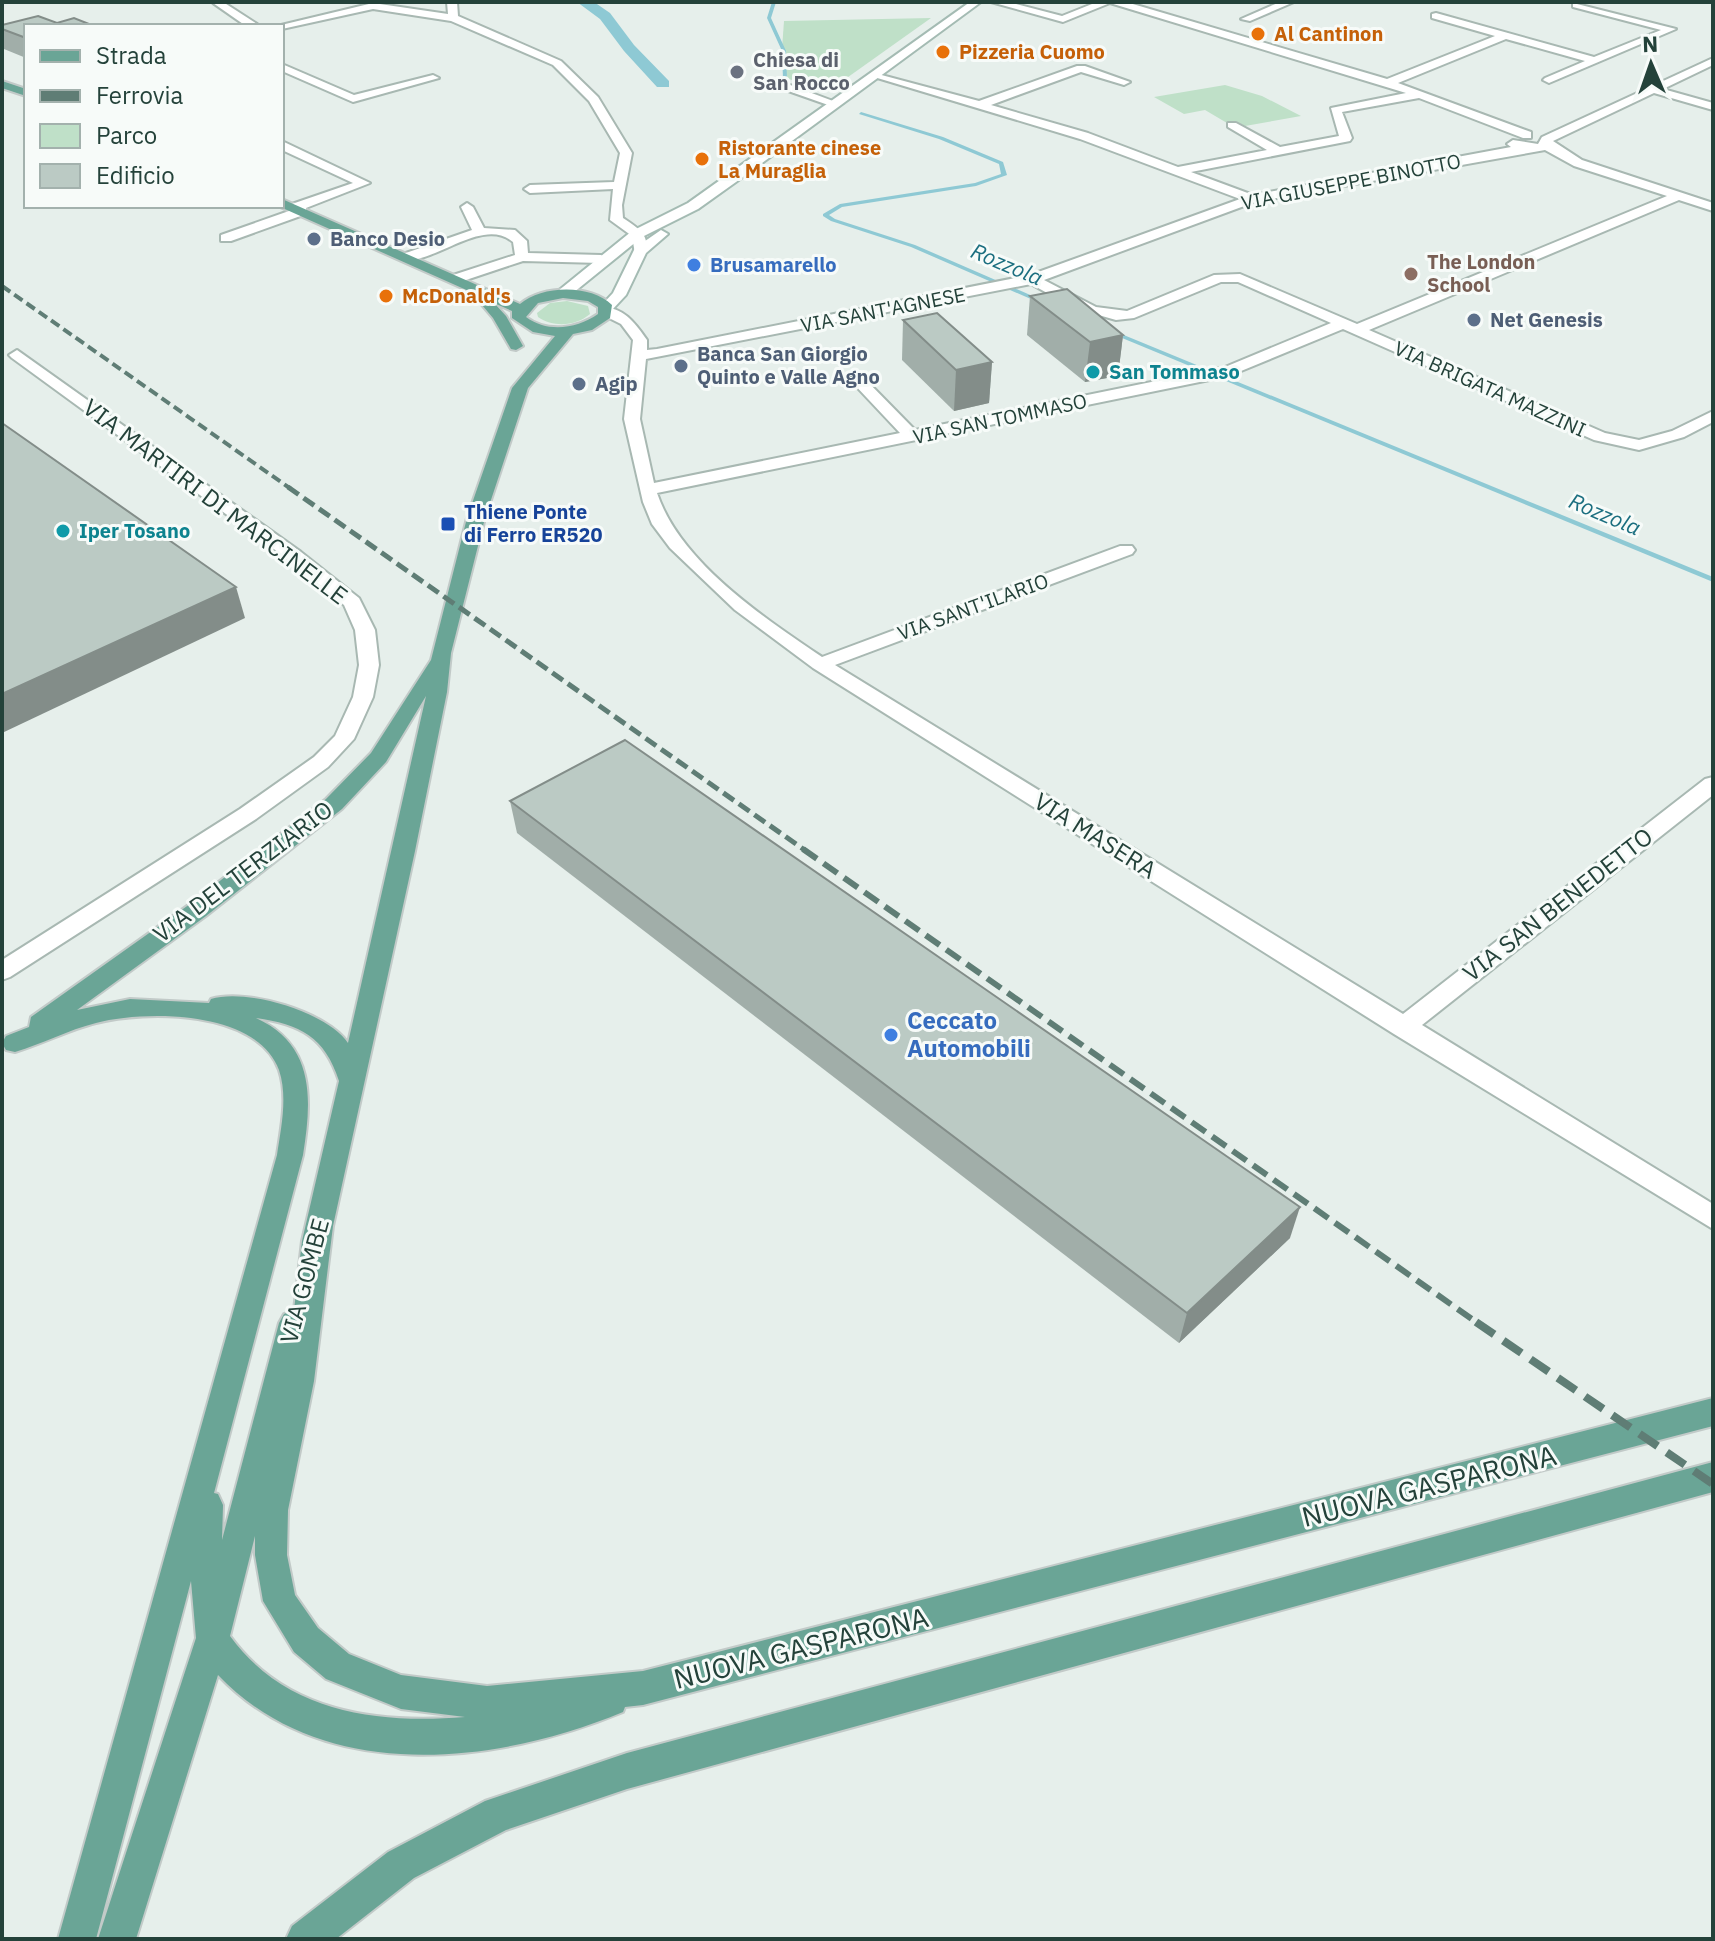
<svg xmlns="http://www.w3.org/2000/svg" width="1715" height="1941" font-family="'IBM Plex Sans',sans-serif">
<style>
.green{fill:#bfe0c8}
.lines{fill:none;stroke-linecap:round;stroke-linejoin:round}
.stream{fill:#8ec9d4;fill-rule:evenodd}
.canal{fill:#8ec9d4;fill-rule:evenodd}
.minor-casing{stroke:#a8b8b2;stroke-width:4}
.secondary-casing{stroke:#a4bbb3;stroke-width:4}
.primary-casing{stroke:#c2cac8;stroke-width:4}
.minor{fill:#fff;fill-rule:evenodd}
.secondary{fill:#fff;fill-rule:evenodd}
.primary{fill:#6aa596;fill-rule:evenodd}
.rail-far3{stroke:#5f7d75;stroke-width:4;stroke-dasharray:10 5;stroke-linecap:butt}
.rail-far2{stroke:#5f7d75;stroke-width:5;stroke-dasharray:13 6;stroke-linecap:butt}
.rail-far1{stroke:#5f7d75;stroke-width:6;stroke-dasharray:17 8;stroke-linecap:butt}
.rail{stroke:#5f7d75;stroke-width:8;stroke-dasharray:22 11;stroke-linecap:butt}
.wall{fill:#a1aea9}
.shaded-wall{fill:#838d89}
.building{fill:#bbcac4;stroke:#838d89;stroke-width:2}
.food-dot{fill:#e8710a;stroke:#f7fbf9;stroke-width:3}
.worship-dot{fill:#6b7280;stroke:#f7fbf9;stroke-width:3}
.service-dot{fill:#5c6f8a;stroke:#f7fbf9;stroke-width:3}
.shop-dot{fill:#3f7fe0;stroke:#f7fbf9;stroke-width:3}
.education-dot{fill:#8d6e63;stroke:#f7fbf9;stroke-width:3}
.culture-dot{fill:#0f9aa8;stroke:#f7fbf9;stroke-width:3}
.transit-dot{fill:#1a4fb4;stroke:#f7fbf9;stroke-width:3}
.labels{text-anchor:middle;stroke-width:6;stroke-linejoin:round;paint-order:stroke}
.far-food-label{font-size:20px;font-weight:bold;fill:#c56008;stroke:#f7fbf9;text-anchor:start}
.far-worship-label{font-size:20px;font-weight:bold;fill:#5b616d;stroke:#f7fbf9;text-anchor:start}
.far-street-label{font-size:20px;fill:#24423a;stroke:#f7fbf9}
.far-service-label{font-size:20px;font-weight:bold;fill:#4e5e75;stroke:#f7fbf9;text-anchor:start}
.far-education-label{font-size:20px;font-weight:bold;fill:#785e54;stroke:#f7fbf9;text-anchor:start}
.far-shop-label{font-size:20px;font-weight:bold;fill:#366cbe;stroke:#f7fbf9;text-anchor:start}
.far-culture-label{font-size:20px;font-weight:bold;fill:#0d838f;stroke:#f7fbf9;text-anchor:start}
.far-transit-label{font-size:20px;font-weight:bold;fill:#164399;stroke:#f7fbf9;text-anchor:start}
.far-water-label{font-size:22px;font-style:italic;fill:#1c6f80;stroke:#f7fbf9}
.street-label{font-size:24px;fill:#24423a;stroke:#f7fbf9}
.shop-label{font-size:24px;font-weight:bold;fill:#366cbe;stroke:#f7fbf9;text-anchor:start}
.near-street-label{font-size:28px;fill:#24423a;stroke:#f7fbf9}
</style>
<rect width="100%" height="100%" fill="#e6efeb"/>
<g class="green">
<polygon points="931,18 827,92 786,78 782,49 784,21"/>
<polygon points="1225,85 1262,96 1301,116 1245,126 1236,121 1227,123 1205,110 1184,114 1154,97"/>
<path d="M567,301L588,306L590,314C576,326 554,328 538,317L537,313L550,303Z"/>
</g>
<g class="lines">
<g class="stream">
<polygon points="772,2 776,2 771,18 786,51 787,79 785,80 783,79 782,51 767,18"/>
<polygon points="861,112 943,137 1003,162 1007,175 976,186 842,207 829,215 835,219 915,245 1044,301 1044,303 1040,303 911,247 831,221 823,216 823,214 840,204 975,183 1001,174 999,164 939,139 859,114"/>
<polygon points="1110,331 1114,331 1713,577 1713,582 1110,333"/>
</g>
<polygon class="canal" points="577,2 594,2 610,13 634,45 669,81 669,87 657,87 624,51 600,19"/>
<defs>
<g id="minor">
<polygon points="223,2 257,24 258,26 246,26 213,3"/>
<path d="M447,2H457L458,16L561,61L598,97L632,153L622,205L623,218C638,228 651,235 645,254H635L632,236L610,220L613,189L530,193L524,189L530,185L614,182L620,153L589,101L553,65L451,21L373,9L282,29V26H277L373,3L448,14Z"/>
<path d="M991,2H1008L1062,16L1097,2H1126L1387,79L1495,36L1432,18V14L1436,13L1594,57L1661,30L1573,7V3L1676,29L1549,83L1543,80L1545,78L1585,61L1506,39L1398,83L1531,132V138H1523L1419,98L1342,112L1352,138L1350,141L1191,172L1253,195L1511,147L1507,144L1513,140L1538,144L1542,137L1713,58V65L1663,89L1713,103V110L1654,93L1553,141L1582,160L1713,203V211L1679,200L1369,330L1605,433L1639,440L1672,431L1713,411V422L1684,437L1639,450L1594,440L1343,329L1229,376L657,493C680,562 763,617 822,657L1120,546H1132L1135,550L1132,554L835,665L1403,1014L1705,779L1713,777V795L1422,1025L1713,1204V1229L1394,1034L813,668L735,610L670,548L652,524L643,502L624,419L633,340L621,324L601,314V308C622,305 636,324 647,340V350L657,349L1030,275L1240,199L1080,139L874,77V73L979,101L1077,66H1085L1130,82L1124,85L1081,72L991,105L1088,133L1178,167L1267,150L1228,127V123H1236L1280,147L1339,136L1331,108L1406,93L1110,3L1063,22ZM1545,150L1574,166L1667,196L1357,324L1240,274L1214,275L1127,311L1096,307L1044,280L1255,202ZM1221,282H1238L1331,323L1225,367L915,430L862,376H852V382L900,433L654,483L640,419L646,359L1031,284L1074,308L1116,320L1134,318Z"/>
<polygon points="1280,2 1294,2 1250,21 1241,19"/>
<polygon points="282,64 354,95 433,75 439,78 353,102 282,71"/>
<polygon points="777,83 785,83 841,104 831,106 777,87"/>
<polygon points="282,141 370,183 306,208 306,214 231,241 221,241 221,235 289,211 289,205 353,183 282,150"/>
<path d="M467,203L473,207L484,228L515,230L527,241L528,253L601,255L608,259L601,263L523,261L460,282H450V276L515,255L513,242C483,216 435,264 403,260V254L472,230L461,207Z"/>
<polygon points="17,350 301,552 359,598 375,630 379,665 373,697 354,739 328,767 256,819 10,977 2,980 2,960 240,809 314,757 335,736 353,697 359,665 355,630 344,605 289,560 12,358 9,355"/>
</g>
<g id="secondary">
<polygon points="970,2 981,2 736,182 698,209 642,237 568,297 558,297 558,291 632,231 688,203"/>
<polygon points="661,230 668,234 646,253 626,295 611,311 601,311 599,308 613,293 635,248"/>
</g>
<g id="primary">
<polygon points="2,81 26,89 26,96 2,88"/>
<path d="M282,199L520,304C542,285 591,284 612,305L610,318L592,330L573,334L528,388L485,518L451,653L447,692L415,851L333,1226L314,1381L288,1510L287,1555L295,1595L318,1628L349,1654L401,1675L487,1686L643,1671L1713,1398V1426L643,1705L625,1707L623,1712C495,1765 323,1785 218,1675L136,1939H98L196,1638L191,1581L96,1939H58L277,1155C281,1128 288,1097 279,1070C257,1010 146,1010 96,1023C68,1030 42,1044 15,1052L6,1050L2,1043L6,1036L29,1027L31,1017L190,904L326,799L371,753L431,660L467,518L512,388L555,336L533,332L512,318V311L494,303L506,316L523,346L516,350L511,349L493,318L471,292L278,206H282ZM563,298L588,301L598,307V314C577,329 547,333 526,317L538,303ZM426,696L348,1043C327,1012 247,988 211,999L209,1003L130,999L77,1010L206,916L342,809L386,762ZM256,1018C300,1024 325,1037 339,1081L302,1241L294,1310L284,1314L279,1323L222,1540L223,1505L218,1494L214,1493L303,1155C312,1099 315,1045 256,1018ZM255,1536V1555L263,1601L294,1652L326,1679L401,1709L465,1717C377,1724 286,1713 230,1636Z"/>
<polygon points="1713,1462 1713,1492 627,1789 506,1830 414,1878 336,1939 286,1939 292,1926 388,1852 485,1801 627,1753"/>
</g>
</defs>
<use href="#minor" class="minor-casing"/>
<use href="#secondary" class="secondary-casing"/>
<use href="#primary" class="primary-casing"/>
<use href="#minor" class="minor"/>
<use href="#secondary" class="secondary"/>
<use href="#primary" class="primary"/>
<polyline class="rail-far3" points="2,286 291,489"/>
<polyline class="rail-far2" points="288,487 806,851"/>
<polyline class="rail-far1" points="803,849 1479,1324"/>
<polyline class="rail" points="1476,1322 1713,1484"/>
</g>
<g class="wall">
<polygon points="57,23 94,26 26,26 26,58 4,49 2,44 2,25"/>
<polygon points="1030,296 1123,335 1118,376 1085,382 1027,335"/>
<polygon points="903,320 992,362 989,403 954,411 902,360"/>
<polygon points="510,801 1290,1238 1179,1343 517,833"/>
</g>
<g class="shaded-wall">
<polygon points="1123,335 1118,376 1085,382 1090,342"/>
<polygon points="992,362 989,403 954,411 956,370"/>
<polygon points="236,587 245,618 2,733 2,694"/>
<polygon points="1300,1207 1290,1238 1179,1343 1187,1313"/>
</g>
<g class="building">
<polygon points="38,16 57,23 74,18 94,26 26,26 26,38 2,29 2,25"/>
<polygon points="1067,289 1123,335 1090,342 1030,296"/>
<polygon points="937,313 992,362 956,370 903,320"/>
<polygon points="2,423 236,587 2,694"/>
<polygon points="625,740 1300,1207 1187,1313 510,801"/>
</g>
<g class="food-dot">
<circle cx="1258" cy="34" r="8"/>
<circle cx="943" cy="52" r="8"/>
<circle cx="702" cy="159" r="8"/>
<circle cx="386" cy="296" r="8"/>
</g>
<circle class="worship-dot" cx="737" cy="72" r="8"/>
<g class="service-dot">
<circle cx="314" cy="239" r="8"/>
<circle cx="1474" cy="320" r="8"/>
<circle cx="681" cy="366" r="8"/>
<circle cx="579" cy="384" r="8"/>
</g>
<g class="shop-dot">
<circle cx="694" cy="265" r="8"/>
<circle cx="891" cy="1035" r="8"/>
</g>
<circle class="education-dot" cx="1411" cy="274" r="8"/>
<g class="culture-dot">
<circle cx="1093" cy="372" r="8"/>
<circle cx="63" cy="531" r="8"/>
</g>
<rect class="transit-dot" x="440" y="516" width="16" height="16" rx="4"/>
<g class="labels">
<g class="far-food-label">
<text x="1274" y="41">Al Cantinon</text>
<text x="959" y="59">Pizzeria Cuomo</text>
<text x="718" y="155">Ristorante cinese<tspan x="718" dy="23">La Muraglia</tspan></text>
<text x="402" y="303">McDonald's</text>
</g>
<g class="far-worship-label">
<text x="753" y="67">Chiesa di<tspan x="753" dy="23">San Rocco</tspan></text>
</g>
<g class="far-street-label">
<text transform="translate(1351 182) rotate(-11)" y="7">VIA GIUSEPPE BINOTTO</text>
<text transform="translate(883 310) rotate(-11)" y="7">VIA SANT'AGNESE</text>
<text transform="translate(1490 389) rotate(24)" y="7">VIA BRIGATA MAZZINI</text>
<text transform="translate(1000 419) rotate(-12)" y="7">VIA SAN TOMMASO</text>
<text transform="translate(973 607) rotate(-20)" y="7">VIA SANT'ILARIO</text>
</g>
<g class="far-service-label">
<text x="330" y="246">Banco Desio</text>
<text x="1490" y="327">Net Genesis</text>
<text x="697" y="361">Banca San Giorgio<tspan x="697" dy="23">Quinto e Valle Agno</tspan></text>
<text x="595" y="391">Agip</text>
</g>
<g class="far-education-label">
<text x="1427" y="269">The London<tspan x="1427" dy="23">School</tspan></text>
</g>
<g class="far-shop-label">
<text x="710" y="272">Brusamarello</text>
</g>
<g class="far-culture-label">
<text x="1109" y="379">San Tommaso</text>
<text x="79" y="538">Iper Tosano</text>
</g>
<g class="far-transit-label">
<text x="464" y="519">Thiene Ponte<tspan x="464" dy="23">di Ferro ER520</tspan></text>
</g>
<g class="far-water-label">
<text transform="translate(1007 264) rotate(23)" y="8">Rozzola</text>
<text transform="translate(1605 514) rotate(23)" y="8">Rozzola</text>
</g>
<g class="street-label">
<text transform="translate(215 502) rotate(37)" y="8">VIA MARTIRI DI MARCINELLE</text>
<text transform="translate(1095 836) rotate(32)" y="8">VIA MASERA</text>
<text transform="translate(243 872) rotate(-37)" y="8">VIA DEL TERZIARIO</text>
<text transform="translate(1558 905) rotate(-38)" y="8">VIA SAN BENEDETTO</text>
<text transform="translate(305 1281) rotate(-75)" y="8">VIA GOMBE</text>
</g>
<g class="shop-label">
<text x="907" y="1029">Ceccato<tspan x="907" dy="28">Automobili</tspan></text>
</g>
<g class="near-street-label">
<text transform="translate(1429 1486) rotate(-14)" y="10">NUOVA GASPARONA</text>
<text transform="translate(801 1648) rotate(-14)" y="10">NUOVA GASPARONA</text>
</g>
</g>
<rect width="1715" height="1941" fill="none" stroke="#24423a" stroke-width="8"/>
<rect x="24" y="24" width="260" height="184" fill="#f7fbf9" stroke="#a3b1ad" stroke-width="2"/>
<rect x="40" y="50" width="40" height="12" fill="#6aa596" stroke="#a3b1ad" stroke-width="2"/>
<text x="96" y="64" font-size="24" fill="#24423a">Strada</text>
<rect x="40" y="90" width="40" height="12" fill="#5f7d75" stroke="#a3b1ad" stroke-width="2"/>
<text x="96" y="104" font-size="24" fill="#24423a">Ferrovia</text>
<rect x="40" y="124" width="40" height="24" fill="#bfe0c8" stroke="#a3b1ad" stroke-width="2"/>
<text x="96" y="144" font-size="24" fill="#24423a">Parco</text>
<rect x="40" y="164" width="40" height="24" fill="#bbcac4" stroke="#a3b1ad" stroke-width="2"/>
<text x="96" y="184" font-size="24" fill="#24423a">Edificio</text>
<g transform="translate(1651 64) rotate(358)" stroke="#f7fbf9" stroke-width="6" paint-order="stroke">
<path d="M0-6L14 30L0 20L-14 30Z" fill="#24423a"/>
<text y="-12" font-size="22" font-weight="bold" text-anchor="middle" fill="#24423a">N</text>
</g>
</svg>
